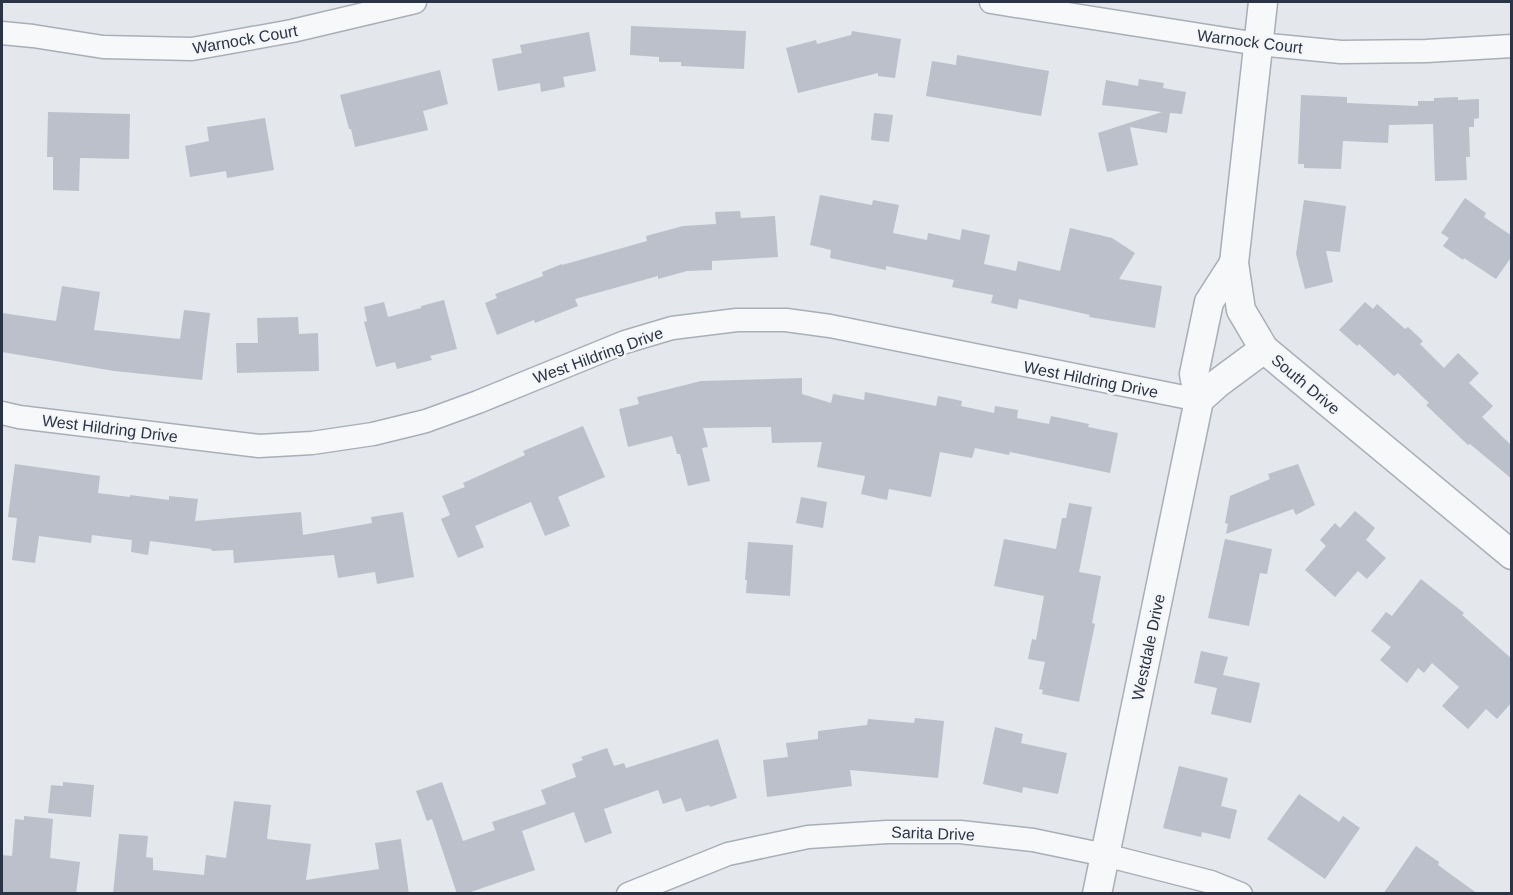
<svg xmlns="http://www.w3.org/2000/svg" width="1513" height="895" font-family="Arial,sans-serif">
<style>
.building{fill:#bbc0ca}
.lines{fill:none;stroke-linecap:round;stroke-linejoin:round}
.minor-casing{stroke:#a9aeb7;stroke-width:25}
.tertiary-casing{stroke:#a9aeb7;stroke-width:31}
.minor{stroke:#f7f8fa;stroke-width:22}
.tertiary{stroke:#f7f8fa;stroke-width:28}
.labels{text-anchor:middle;stroke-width:5;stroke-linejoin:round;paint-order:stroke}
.street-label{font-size:16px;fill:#2b3445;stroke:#f4f6f9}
</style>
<rect width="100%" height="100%" fill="#e4e7ec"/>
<g class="building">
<polygon points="631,26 746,31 744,69 681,66 681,62 659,62 659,57 630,55"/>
<polygon points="852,31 901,39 895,78 878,76 878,73 798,93 786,48 816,40 817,44 851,35"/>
<polygon points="589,32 596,71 563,77 565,87 541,92 540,83 498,91 492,59 522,53 520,45"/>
<polygon points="957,55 1049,71 1041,116 926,96 932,61 956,65"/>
<polygon points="440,70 448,104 423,111 428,130 355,147 351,129 349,129 340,95"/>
<polygon points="1139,79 1164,83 1163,88 1186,92 1182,114 1170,113 1167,133 1130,127 1138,165 1107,172 1098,133 1162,112 1102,105 1106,80 1138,86"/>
<polygon points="1301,95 1347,97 1347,103 1418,106 1418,101 1434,101 1434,98 1458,97 1458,100 1479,99 1479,118 1474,119 1474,127 1469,127 1470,157 1466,157 1467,180 1435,181 1433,124 1389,125 1388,143 1343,141 1341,169 1304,168 1304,164 1298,164"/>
<polygon points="48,112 130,114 129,159 80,158 79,191 53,190 53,157 47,157"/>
<polygon points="874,113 893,115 889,142 871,140"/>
<polygon points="265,118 274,170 227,178 226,171 190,177 185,146 209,141 207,127"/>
<polygon points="820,195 872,205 873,200 899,205 893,233 927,240 928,233 960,240 962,229 990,235 984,264 1016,271 1018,261 1060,271 1070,228 1112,238 1135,253 1119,279 1162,286 1155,328 1089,317 1090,315 1019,299 1017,309 991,303 993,295 952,287 954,280 886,266 886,270 830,258 831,250 810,245"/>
<polygon points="1465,198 1486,213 1484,217 1512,236 1512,256 1496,279 1464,258 1463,260 1443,246 1449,238 1441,233"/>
<polygon points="1304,200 1346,206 1340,252 1326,251 1333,282 1305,289 1296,254"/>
<polygon points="740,211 741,218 775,216 778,257 712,261 712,270 687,271 658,279 658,276 575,299 578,306 535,323 534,320 497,335 485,303 497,298 495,294 543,276 542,272 562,264 562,265 647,241 646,236 683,226 716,224 715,212"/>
<polygon points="62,286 100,292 94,330 180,339 184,310 210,313 202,380 114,371 2,352 2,313 56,321"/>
<polygon points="444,300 457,349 430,356 432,360 397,369 395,362 376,367 364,322 367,321 364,307 384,302 388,317 421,308 421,306"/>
<polygon points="1365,302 1373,309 1377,304 1405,329 1408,327 1423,341 1420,344 1444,368 1458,353 1479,373 1469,383 1493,406 1482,417 1512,446 1512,479 1470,444 1468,445 1426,405 1429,403 1398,373 1394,376 1359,344 1357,346 1339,330"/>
<polygon points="298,317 299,334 318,333 319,371 237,373 236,343 258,343 257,318"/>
<polygon points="802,378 802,394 831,403 833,394 864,400 865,392 936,406 938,396 962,401 961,406 994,413 995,406 1018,410 1017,418 1049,424 1051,416 1089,424 1088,427 1118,433 1110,473 1010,452 1009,455 975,448 972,458 940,452 931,497 889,489 887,500 861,494 865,476 817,467 822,442 772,443 771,427 703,428 708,447 702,448 710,481 688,486 680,454 677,454 672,436 628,447 619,409 639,404 637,397 701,381"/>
<polygon points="583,426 605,477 558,497 570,526 545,536 531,502 475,526 484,547 458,558 441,519 450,515 442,496 465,487 463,483 525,455 523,451"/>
<polygon points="15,464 100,476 98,493 130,497 130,495 169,500 169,496 198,499 195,521 301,512 303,535 372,523 371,517 403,512 414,577 377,584 375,572 338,578 334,555 234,563 233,550 212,551 211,549 150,541 148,555 131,552 132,540 92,535 91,543 39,536 35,563 12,560 17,518 8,517"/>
<polygon points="1298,464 1315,505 1296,515 1293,509 1226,534 1228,524 1225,523 1230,496 1270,479 1268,474"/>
<polygon points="801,497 827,502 823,528 796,523"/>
<polygon points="1069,503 1092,507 1079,572 1101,576 1092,623 1095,624 1079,702 1042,694 1043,690 1039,689 1045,662 1028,659 1032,639 1036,640 1044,596 994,586 1004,539 1056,549 1062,518 1066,518"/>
<polygon points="1355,511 1375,528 1366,540 1386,558 1367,579 1358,571 1335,597 1305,570 1326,546 1320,540 1335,523 1340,528"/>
<polygon points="1225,539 1272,549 1267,574 1260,573 1249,626 1208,618"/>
<polygon points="748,542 793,545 790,596 746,593 747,580 745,580"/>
<polygon points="1421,579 1464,613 1462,615 1512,659 1512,702 1497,719 1486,709 1468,729 1442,706 1459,687 1432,663 1424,673 1418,668 1407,683 1380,660 1391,647 1371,631 1386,612 1392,616"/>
<polygon points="1201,651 1228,657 1223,675 1260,683 1251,723 1211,714 1217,688 1194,683"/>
<polygon points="915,718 944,721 938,778 850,770 852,786 767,797 763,760 788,757 786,743 818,739 818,731 867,725 868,719 914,723"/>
<polygon points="995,727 1023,734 1021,743 1067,753 1058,794 1023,787 1022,793 983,784"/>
<polygon points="718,739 737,798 710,807 709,805 686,812 681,798 663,804 658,790 604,809 612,833 585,843 574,812 522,831 535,870 465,894 457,894 432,819 427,821 416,791 442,782 463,841 495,830 492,822 546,804 541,790 576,777 572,764 583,760 581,757 607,748 614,766 624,763 626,768"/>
<polygon points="1179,766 1228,778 1221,806 1237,810 1230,839 1202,832 1201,837 1163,828"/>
<polygon points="63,782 94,785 91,817 48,813 51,785 63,786"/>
<polygon points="1299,794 1339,822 1343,816 1360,828 1325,879 1267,839"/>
<polygon points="234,801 271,805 267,839 311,844 306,880 379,869 375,843 401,839 409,894 113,894 119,834 148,836 146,857 153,858 153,870 204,875 206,855 226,858"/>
<polygon points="24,816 53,819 50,858 80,862 76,894 2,894 2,855 12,856 15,819 24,820"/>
<polygon points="1416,846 1439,862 1438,865 1478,894 1383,894"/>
</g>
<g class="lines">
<defs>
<g id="minor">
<polyline points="991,2 1258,44 1341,52 1426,51 1512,46"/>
<polyline points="2,33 33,36 103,47 192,49 292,31 415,2"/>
<polyline points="2,413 19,417 259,446 312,443 373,434 426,421 478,402 625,342 672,328 737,320 786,320 830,326 1199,400"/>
<polyline points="628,894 728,854 808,837 887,832 960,832 1033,840 1105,855 1211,882 1241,894"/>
</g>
<g id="tertiary">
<polyline points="1263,2 1234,263 1241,310 1264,349 1512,555"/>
<polyline points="1199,400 1194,374 1209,302 1234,263"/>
<polyline points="1097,894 1199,400 1218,383 1264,349"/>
</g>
</defs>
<use href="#minor" class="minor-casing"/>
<use href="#tertiary" class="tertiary-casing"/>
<use href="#minor" class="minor"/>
<use href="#tertiary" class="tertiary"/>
</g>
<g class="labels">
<g class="street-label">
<text transform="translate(245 39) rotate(-10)" y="6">Warnock Court</text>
<text transform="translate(1250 41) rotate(7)" y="6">Warnock Court</text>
<text transform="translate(598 355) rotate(-20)" y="6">West Hildring Drive</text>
<text transform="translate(1091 379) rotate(11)" y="6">West Hildring Drive</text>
<text transform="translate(1306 384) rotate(40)" y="6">South Drive</text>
<text transform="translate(110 428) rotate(7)" y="6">West Hildring Drive</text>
<text transform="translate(1148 647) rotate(-78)" y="6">Westdale Drive</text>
<text transform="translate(933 833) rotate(2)" y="6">Sarita Drive</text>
</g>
</g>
<rect width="1513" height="895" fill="none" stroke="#2b3445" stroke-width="6"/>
</svg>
